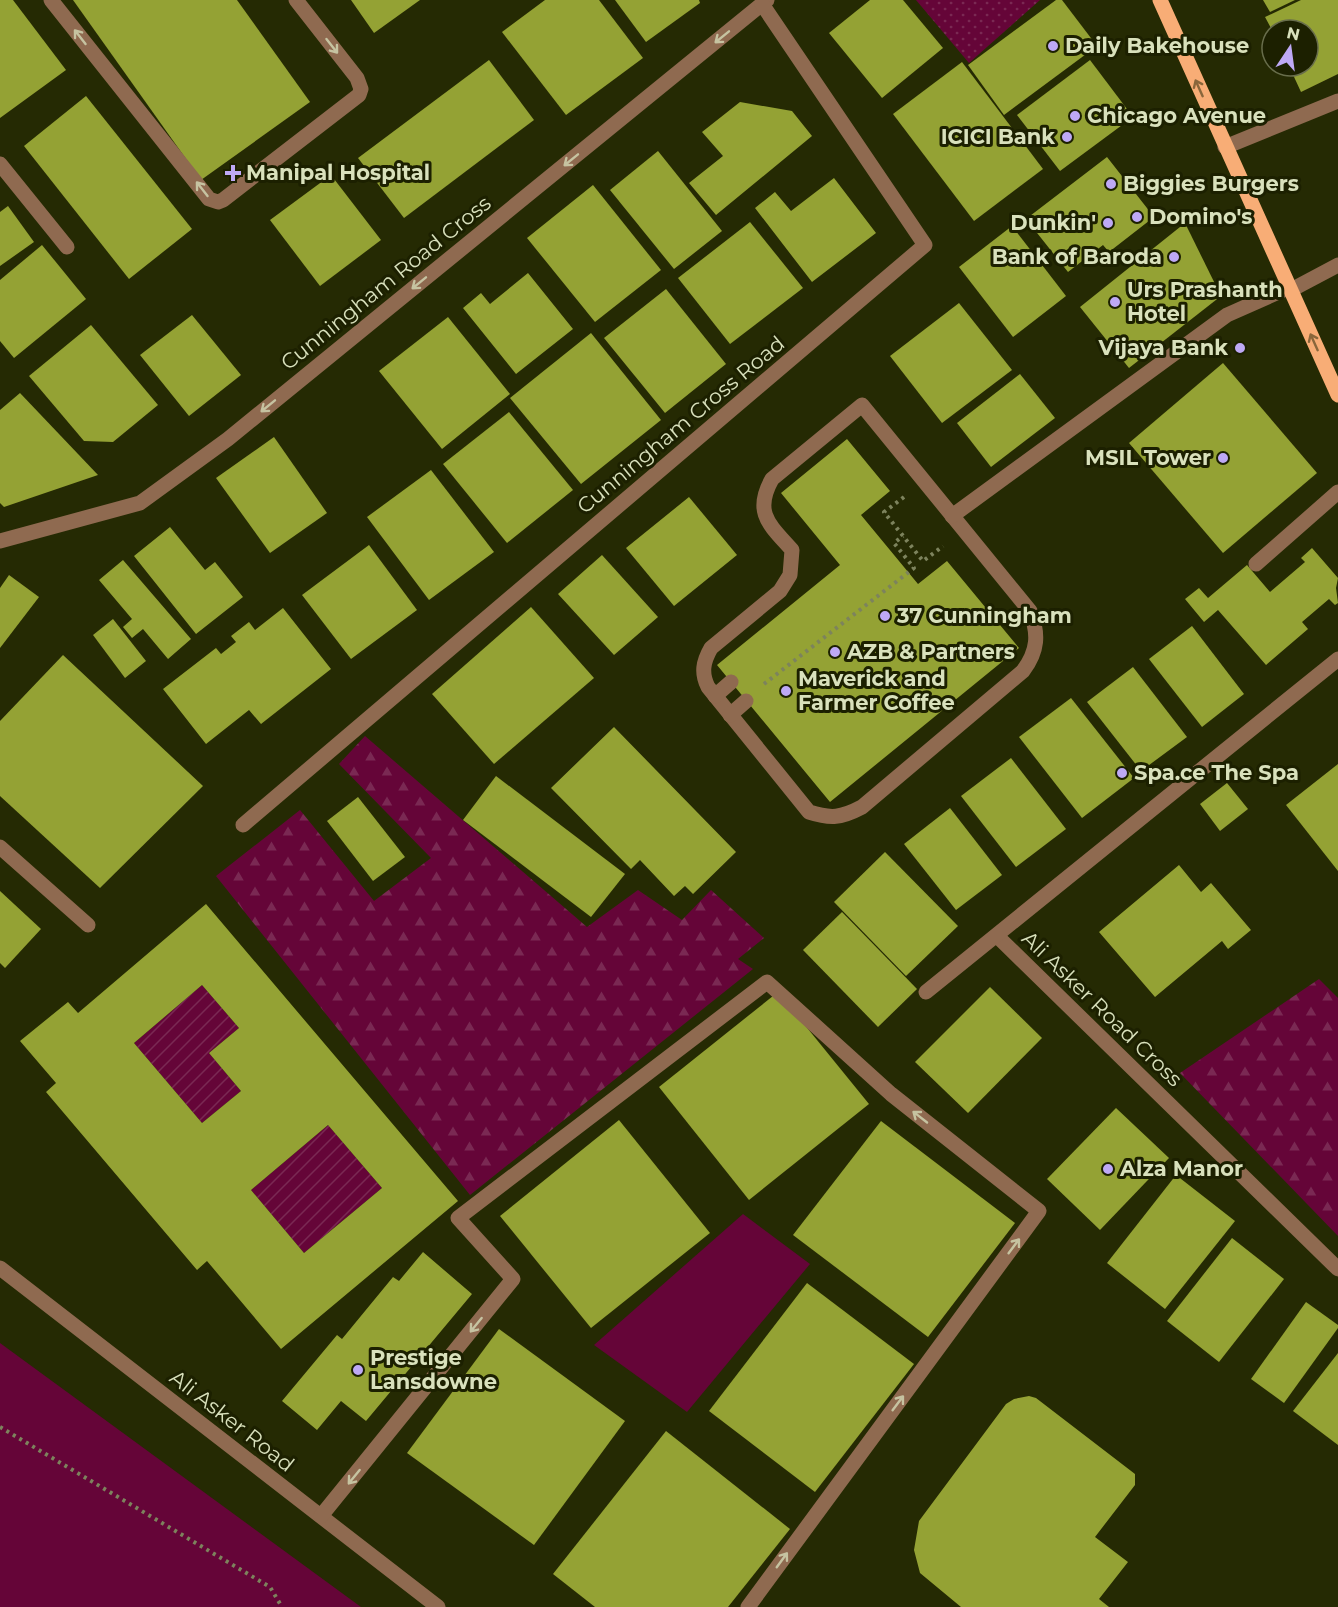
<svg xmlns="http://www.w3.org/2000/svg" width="1338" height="1607" font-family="Montserrat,sans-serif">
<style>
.grass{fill:url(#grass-dots)}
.forest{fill:url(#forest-firs)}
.park{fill:#650538}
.garden{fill:url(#garden-furrows)}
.building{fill:#94a234;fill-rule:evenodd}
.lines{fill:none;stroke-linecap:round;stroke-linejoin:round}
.path{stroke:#7d835d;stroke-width:4;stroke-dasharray:3 4.5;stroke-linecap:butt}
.minor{stroke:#8f6a50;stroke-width:15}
.major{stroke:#f8ad76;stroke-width:15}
.oneway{stroke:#c6c3a1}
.oneway2{stroke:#8a663b}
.poi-dot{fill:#bea9f5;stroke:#1c2000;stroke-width:2}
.labels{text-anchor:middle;stroke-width:6;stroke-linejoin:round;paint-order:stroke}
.poi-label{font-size:21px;font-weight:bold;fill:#d9e1bc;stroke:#1c2000;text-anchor:start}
.street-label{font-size:21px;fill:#d9e1bc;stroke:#1c2000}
</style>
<defs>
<pattern id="grass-dots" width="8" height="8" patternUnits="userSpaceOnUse" patternTransform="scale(1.5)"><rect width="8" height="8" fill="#650538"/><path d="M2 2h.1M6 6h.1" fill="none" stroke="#7a2953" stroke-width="1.8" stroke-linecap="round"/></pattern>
<pattern id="forest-firs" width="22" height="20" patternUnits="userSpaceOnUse" patternTransform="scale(1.5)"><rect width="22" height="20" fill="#650538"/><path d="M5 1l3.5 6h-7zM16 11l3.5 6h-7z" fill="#7a2953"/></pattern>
<pattern id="garden-furrows" width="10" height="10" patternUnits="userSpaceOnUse" patternTransform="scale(1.5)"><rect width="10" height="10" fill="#650538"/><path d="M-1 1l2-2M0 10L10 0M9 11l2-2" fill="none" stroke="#7a2953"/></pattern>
</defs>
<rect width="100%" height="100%" fill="#252a03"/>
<polygon class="grass" points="916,0 1040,0 969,63"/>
<g class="forest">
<polygon points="365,736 587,927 638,890 682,920 711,890 764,938 738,959 753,969 470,1195 216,876 300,810 374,901 431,858 339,764"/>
<polygon points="1319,979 1338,998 1338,1236 1180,1073"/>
</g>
<g class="park">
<polygon points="743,1214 810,1264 687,1412 594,1345"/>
<polygon points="0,1343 361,1607 0,1607"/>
</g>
<g class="garden">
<polygon points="202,985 239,1028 209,1053 241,1091 202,1123 134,1043"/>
<polygon points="328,1125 382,1188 304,1253 251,1190"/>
</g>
<g class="building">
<polygon points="0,0 13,0 66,70 0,118"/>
<polygon points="73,0 237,0 310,102 201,180"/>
<polygon points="351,0 420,0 374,33"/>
<polygon points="545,0 599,0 643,58 566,115 502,32"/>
<polygon points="615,0 699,0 700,3 646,42"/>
<polygon points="870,0 903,0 943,48 882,98 829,33"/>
<polygon points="1056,0 1062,0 1097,46 1004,115 968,65"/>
<polygon points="1263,0 1295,0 1270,12"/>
<polygon points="1301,0 1338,0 1338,74 1301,92 1289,66 1308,66 1308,30 1272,30 1265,17"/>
<polygon points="489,60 534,120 404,218 358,158"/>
<polygon points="1090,60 1133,117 1060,171 1017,115"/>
<polygon points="962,62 1043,169 974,221 893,114"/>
<polygon points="86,96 192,229 129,279 24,146"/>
<polygon points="740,102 792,111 812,136 716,215 689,183 723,156 702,132"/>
<polygon points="658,151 722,231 674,269 610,190"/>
<polygon points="1107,157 1154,217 1109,252 1103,245 1068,272 1026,219"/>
<polygon points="331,175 381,240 320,286 270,220"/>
<polygon points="834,178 876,233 812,282 755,208 775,192 791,211"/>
<polygon points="593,185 661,270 595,322 527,238"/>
<polygon points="8,206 34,242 0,266 0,212"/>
<polygon points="750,222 803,288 730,344 678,278"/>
<polygon points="1185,223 1221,296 1129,368 1080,307"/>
<polygon points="1012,226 1066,296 1013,337 959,267"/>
<polygon points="42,245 86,299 14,358 0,341 0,280"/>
<polygon points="528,273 573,329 516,374 463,308 481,293 490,304"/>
<polygon points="666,289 726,364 665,413 604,338"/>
<polygon points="959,303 1012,370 942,423 890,356"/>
<polygon points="192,315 241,375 189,416 140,355"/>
<polygon points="448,317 510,394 442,449 379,371"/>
<polygon points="91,325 158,405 113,442 84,441 29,376"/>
<polygon points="591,333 661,420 581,484 510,398"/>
<polygon points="1223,363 1317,473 1223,553 1129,443"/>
<polygon points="1020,374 1055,418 991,467 957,423"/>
<polygon points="20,393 98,475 4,507 0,503 0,410"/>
<polygon points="509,412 573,490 507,543 443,464"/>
<polygon points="274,437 327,513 270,553 216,478"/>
<polygon points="847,439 890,491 861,515 918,584 947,561 1019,648 830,802 717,665 840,565 781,493"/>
<polygon points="431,470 494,552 429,600 367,517"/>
<polygon points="689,497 737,555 674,606 626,548"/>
<polygon points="170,527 205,570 215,562 243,597 196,634 134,556"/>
<polygon points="369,545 417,610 351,659 302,595"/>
<polygon points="1312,548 1338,578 1336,588 1338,603 1335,605 1329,599 1302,622 1308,629 1266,665 1218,610 1204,622 1185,599 1199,588 1208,598 1247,565 1270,592 1305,562 1301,558"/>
<polygon points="602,555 658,617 614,655 558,594"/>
<polygon points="123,560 191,639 168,659 143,629 132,638 123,627 132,619 99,580"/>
<polygon points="9,575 39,597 0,648 0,588"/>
<polygon points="531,607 594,678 494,764 432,694"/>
<polygon points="283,608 331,669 261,724 249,710 206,744 163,689 216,648 221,654 236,642 231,636 249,622 255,630"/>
<polygon points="113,619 146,661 125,678 93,635"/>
<polygon points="1192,626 1244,694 1202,727 1149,659"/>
<polygon points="63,655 203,786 100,888 0,796 0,721"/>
<polygon points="1133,667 1187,737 1141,771 1087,702"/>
<polygon points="1071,698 1134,778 1082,818 1019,737"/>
<polygon points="614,727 736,852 693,894 685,886 674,896 640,860 631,869 551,788"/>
<polygon points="1011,758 1066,829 1016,867 961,796"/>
<polygon points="1338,764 1338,871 1286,805"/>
<polygon points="496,776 625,874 591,917 463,820"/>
<polygon points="1227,783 1248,809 1220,831 1200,804"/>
<polygon points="358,797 405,857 373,881 327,821"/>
<polygon points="950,808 1002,875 956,910 904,844"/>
<polygon points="885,852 958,926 906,976 834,902"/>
<polygon points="1179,865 1201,892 1211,883 1251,930 1228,949 1222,941 1155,997 1099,932"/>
<polygon points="0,891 41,929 5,968 0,963"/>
<path d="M206,904L458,1201L281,1349L207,1261L197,1270L46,1092L56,1083L20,1041L68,1002L78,1013ZM202,985L239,1028L209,1053L241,1091L202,1123L134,1043ZM328,1125L382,1188L304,1253L251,1190Z"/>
<polygon points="842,912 917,989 878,1027 803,950"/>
<polygon points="990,987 1042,1038 968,1113 915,1062"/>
<polygon points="778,992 869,1104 749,1200 659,1087"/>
<polygon points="1116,1108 1169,1158 1100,1230 1047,1179"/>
<polygon points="619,1120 710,1233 591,1328 500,1216"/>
<polygon points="881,1121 1015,1223 928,1337 793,1235"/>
<polygon points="1176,1175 1235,1221 1165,1309 1107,1263"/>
<polygon points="1232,1238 1284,1279 1219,1362 1167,1321"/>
<polygon points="423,1252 472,1294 366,1421 341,1401 317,1430 282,1401 337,1335 342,1339 393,1277 399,1281"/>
<polygon points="807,1283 914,1364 815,1492 709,1411"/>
<polygon points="1306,1302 1338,1325 1338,1328 1284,1403 1251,1379"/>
<polygon points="499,1329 625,1421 534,1545 407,1453"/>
<polygon points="1338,1353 1338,1445 1293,1411"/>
<polygon points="1029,1396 1036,1398 1135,1474 1135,1485 1095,1537 1128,1562 1099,1599 1109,1607 961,1607 920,1573 914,1550 919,1521 1006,1404 1014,1399"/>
<polygon points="666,1431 790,1529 728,1607 595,1607 553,1574"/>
</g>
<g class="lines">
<g class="path">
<polyline points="904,497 884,512 923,561 943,546"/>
<polyline points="764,684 914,568 894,543 903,536"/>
<polyline points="0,1427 270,1587 282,1607"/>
</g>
<g class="minor">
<polyline points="51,0 209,199 218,202 223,200 359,95 361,89 357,78 296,0"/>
<polyline points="1225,147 1338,101"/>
<polyline points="0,164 67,247"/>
<polyline points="1291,290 1338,265"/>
<path d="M862,405L1030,611C1039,634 1038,651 1023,671L862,807C841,818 831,819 809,812L708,687C701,673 703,662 711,648L780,591L790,575L792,550C770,525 753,513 772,479Z"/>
<polyline points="952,516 1227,315 1290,287"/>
<polyline points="0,541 140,503 228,439 767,0"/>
<polyline points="1256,564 1338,492"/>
<polyline points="715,696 731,682"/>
<polyline points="730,715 746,701"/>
<polyline points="243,825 925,245 762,4"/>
<polyline points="0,847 88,925"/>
<polyline points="997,936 1338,1269"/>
<polyline points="926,992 1338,659"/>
<polyline points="0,1268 438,1607"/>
<polyline points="321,1516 513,1279 458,1218 767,982 891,1094 1039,1211 748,1607"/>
</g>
<polyline class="major" points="1160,0 1338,395"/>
</g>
<defs><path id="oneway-shaft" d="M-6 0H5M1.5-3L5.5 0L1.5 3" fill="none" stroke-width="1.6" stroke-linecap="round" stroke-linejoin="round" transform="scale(1.5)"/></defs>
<g class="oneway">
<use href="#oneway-shaft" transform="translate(80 37) rotate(-128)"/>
<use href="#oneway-shaft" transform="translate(722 37) rotate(141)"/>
<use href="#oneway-shaft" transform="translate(332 46) rotate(52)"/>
<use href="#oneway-shaft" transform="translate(571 160) rotate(141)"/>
<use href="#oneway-shaft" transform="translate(202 189) rotate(-128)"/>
<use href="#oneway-shaft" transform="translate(419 283) rotate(141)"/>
<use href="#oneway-shaft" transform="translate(268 406) rotate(141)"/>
<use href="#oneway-shaft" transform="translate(920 1117) rotate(-142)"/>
<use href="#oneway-shaft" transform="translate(1014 1246) rotate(-53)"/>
<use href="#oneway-shaft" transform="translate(476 1325) rotate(129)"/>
<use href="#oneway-shaft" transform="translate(898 1403) rotate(-53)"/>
<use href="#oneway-shaft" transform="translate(354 1477) rotate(129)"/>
<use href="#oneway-shaft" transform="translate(782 1560) rotate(-54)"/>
</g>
<g class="oneway2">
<use href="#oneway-shaft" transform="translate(1199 88) rotate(-114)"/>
<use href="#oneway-shaft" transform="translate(1314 342) rotate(-114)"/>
</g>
<g class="poi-dot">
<circle cx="1053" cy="46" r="6"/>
<circle cx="1075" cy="116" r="6"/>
<circle cx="1067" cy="137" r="6"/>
<path d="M230 164h6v6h6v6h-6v6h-6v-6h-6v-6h6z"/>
<circle cx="1111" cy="184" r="6"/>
<circle cx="1137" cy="217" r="6"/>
<circle cx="1108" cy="223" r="6"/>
<circle cx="1174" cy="257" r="6"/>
<circle cx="1115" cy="302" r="6"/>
<circle cx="1240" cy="348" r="6"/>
<circle cx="1223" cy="458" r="6"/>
<circle cx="885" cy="616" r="6"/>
<circle cx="835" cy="652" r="6"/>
<circle cx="786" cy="691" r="6"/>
<circle cx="1122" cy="773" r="6"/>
<circle cx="1108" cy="1169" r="6"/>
<circle cx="358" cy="1370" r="6"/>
</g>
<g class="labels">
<g class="poi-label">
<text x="1065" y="53">Daily Bakehouse</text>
<text x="1087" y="123">Chicago Avenue</text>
<text x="1055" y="144" text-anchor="end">ICICI Bank</text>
<text x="246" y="180">Manipal Hospital</text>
<text x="1123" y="191">Biggies Burgers</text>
<text x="1149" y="224">Domino's</text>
<text x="1096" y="230" text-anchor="end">Dunkin'</text>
<text x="1162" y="264" text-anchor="end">Bank of Baroda</text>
<text x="1127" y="297">Urs Prashanth<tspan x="1127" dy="24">Hotel</tspan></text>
<text x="1228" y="355" text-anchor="end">Vijaya Bank</text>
<text x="1211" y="465" text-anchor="end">MSIL Tower</text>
<text x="897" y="623">37 Cunningham</text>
<text x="847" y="659">AZB &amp; Partners</text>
<text x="798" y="686">Maverick and<tspan x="798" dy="24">Farmer Coffee</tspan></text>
<text x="1134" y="780">Spa.ce The Spa</text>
<text x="1120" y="1176">Alza Manor</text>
<text x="370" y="1365">Prestige<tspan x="370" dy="24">Lansdowne</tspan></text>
</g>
<g class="street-label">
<text transform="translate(386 283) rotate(-39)" y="7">Cunningham Road Cross</text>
<text transform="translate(681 425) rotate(-40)" y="7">Cunningham Cross Road</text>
<text transform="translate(1102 1009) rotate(44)" y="7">Ali Asker Road Cross</text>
<text transform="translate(232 1421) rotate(38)" y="7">Ali Asker Road</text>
</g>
</g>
<g transform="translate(1290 48) rotate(13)"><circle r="28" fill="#1c2000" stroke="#686d4b" stroke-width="1.5"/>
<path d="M0-4.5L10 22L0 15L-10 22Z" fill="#bea9f5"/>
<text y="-9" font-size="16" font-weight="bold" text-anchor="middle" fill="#d9e1bc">N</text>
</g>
</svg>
